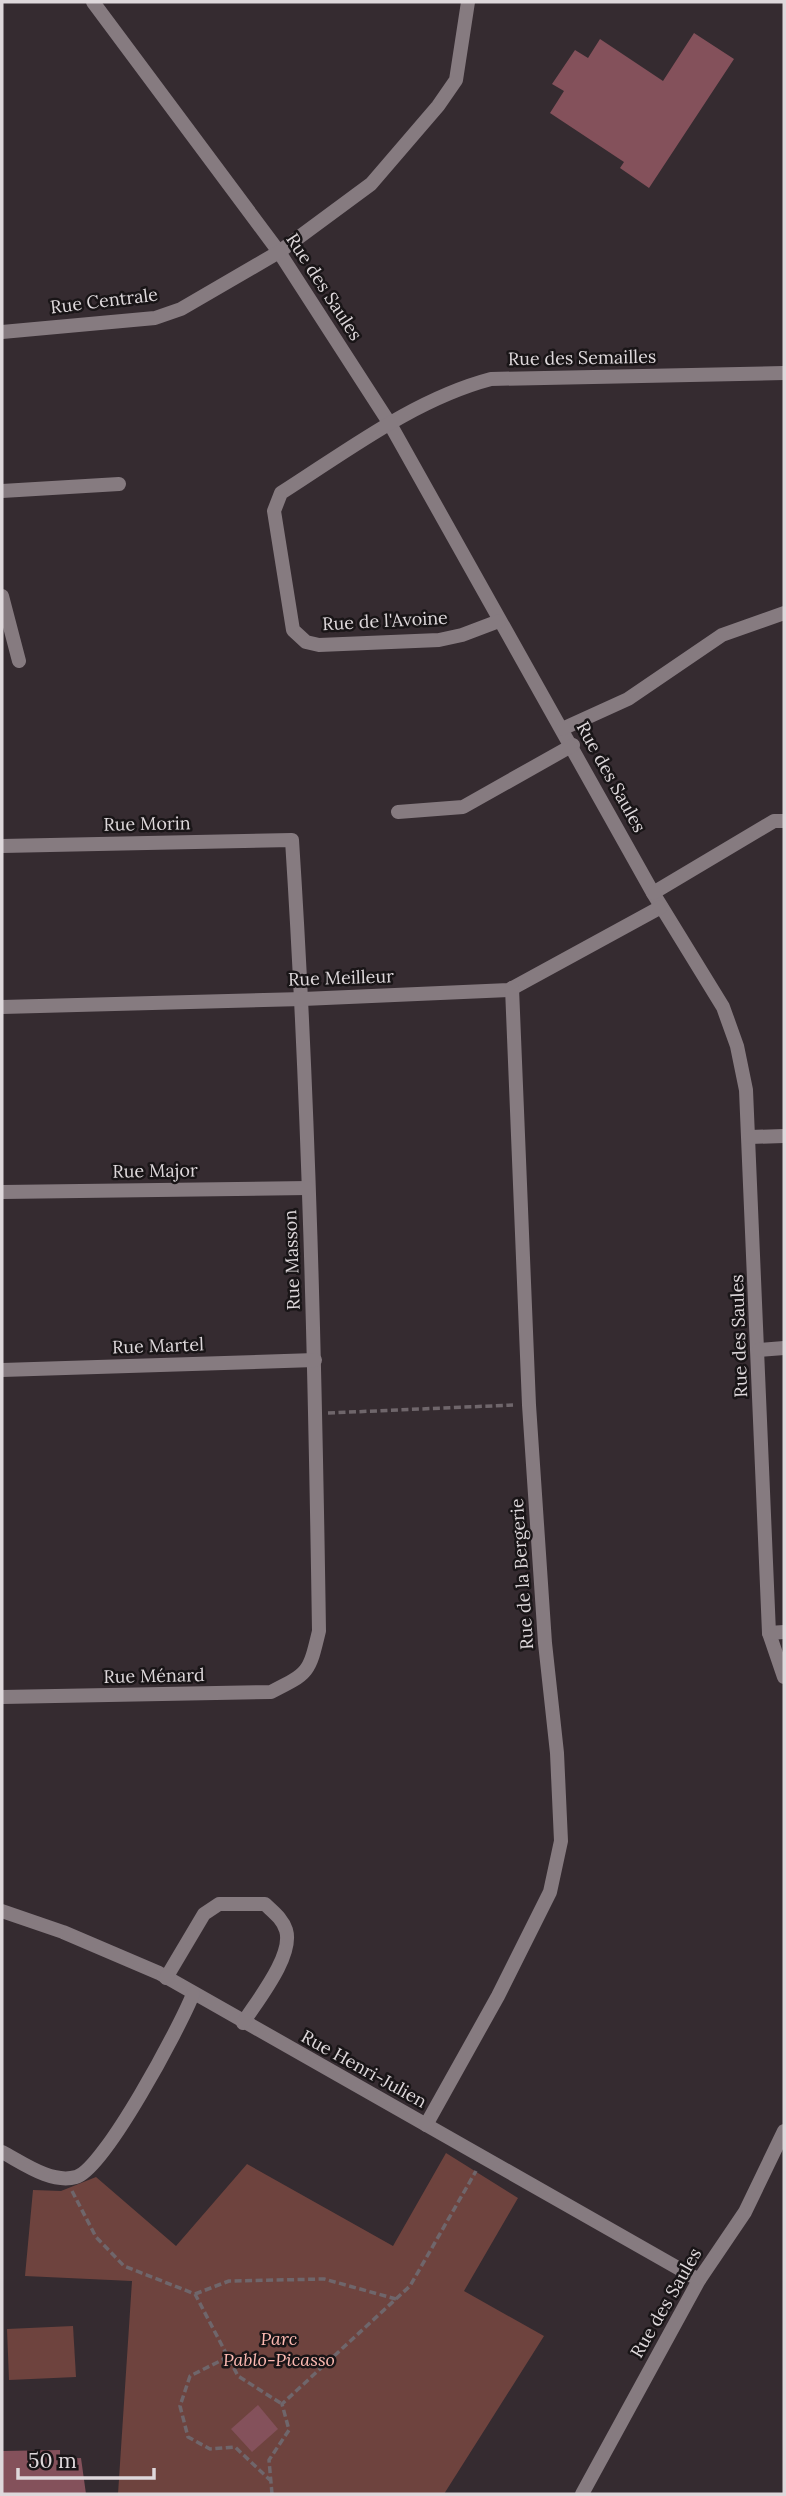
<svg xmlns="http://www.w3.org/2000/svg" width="786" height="2496" font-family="Lora,serif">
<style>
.green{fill:#6e433e}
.building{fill:#84515b}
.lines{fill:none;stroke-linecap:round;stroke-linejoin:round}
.path{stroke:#6f666b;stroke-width:3.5;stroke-dasharray:7 3.5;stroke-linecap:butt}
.minor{stroke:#867b80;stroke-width:14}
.labels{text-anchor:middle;stroke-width:5;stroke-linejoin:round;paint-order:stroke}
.street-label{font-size:18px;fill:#ded8db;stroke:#191517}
.park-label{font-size:18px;font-style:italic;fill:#fdbab2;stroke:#191517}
</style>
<rect width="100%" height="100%" fill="#352b30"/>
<g class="green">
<polygon points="446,2153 518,2198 464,2291 544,2336 444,2494 118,2494 132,2281 25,2276 33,2190 61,2191 96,2177 176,2246 247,2164 393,2246"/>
<polygon points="73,2326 76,2377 9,2380 7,2329"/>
</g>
<g class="building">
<polygon points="694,33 734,59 649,188 620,168 624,162 550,113 564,91 552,84 575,50 588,58 600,39 663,81"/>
<polygon points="258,2405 278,2429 252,2452 231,2429"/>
<polygon points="60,2450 60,2459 81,2458 86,2494 2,2494 2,2451"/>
</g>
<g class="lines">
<g class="path">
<polyline points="328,1413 513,1405"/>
<polyline points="72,2191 96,2237 124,2266 195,2294 238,2376 282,2404"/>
<polyline points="195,2294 229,2281 324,2279 396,2299"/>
<polyline points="228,2357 190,2376 180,2406 188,2437 210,2449 235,2447 270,2480"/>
<polyline points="272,2494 269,2460 289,2430 282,2404 410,2286 476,2171"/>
</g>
<g class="minor">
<polyline points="93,2 279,252 390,424 653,893 723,1007 737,1046 746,1090 769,1633 784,1677"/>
<polyline points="2,332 155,318 181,309 279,252 371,184 438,106 456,80 468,2"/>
<polyline points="2,491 119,484"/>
<polyline points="2,596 19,661"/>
<path d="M499,621L462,635L439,640L319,645L306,642L293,630L274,511L281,493C347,451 415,399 491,379L784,373"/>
<polyline points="562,729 628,699 722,635 784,613"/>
<polyline points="398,812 463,807 573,745"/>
<path d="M2,846L292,840C309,1103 315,1367 319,1631C309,1673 309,1673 271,1692L2,1697"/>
<polyline points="653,893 774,821 784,821"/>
<polyline points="2,1007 303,999 509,990 661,907"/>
<polyline points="750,1137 784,1136"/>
<polyline points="2,1192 308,1188"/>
<polyline points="759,1350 784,1348"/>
<polyline points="2,1370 315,1360"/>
<polyline points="769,1633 784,1632"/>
<polyline points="2,1911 63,1932 159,1973 699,2280"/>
<path d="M166,1978L204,1914L219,1904H265C273,1912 282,1918 286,1930C294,1956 256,2002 243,2023"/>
<polyline points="426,2125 498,1996 550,1892 561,1841 557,1753 545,1643 529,1405 512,988"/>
<path d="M2,2152C23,2163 51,2184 76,2177C104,2170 181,2025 193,1994"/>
<polyline points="582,2494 699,2280 745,2212 784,2131"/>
</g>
</g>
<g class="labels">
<g class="street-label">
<text transform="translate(324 287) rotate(57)" y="6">Rue des Saules</text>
<text transform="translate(104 301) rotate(-7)" y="6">Rue Centrale</text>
<text transform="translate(582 358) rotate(-1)" y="6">Rue des Semailles</text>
<text transform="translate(385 621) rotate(-3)" y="6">Rue de l'Avoine</text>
<text transform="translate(611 777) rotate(61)" y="6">Rue des Saules</text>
<text transform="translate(147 824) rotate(-1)" y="6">Rue Morin</text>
<text transform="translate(341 978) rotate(-2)" y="6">Rue Meilleur</text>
<text transform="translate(155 1171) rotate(-1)" y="6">Rue Major</text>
<text transform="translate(292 1260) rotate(-92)" y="6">Rue Masson</text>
<text transform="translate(739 1336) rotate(-92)" y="6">Rue des Saules</text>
<text transform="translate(158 1346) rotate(-2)" y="6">Rue Martel</text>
<text transform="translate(522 1574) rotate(-94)" y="6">Rue de la Bergerie</text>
<text transform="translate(154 1676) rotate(-1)" y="6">Rue Ménard</text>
<text transform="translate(364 2069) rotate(29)" y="6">Rue Henri-Julien</text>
<text transform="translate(666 2303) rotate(-60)" y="6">Rue des Saules</text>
</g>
<g class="park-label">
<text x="279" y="2345">Parc<tspan x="279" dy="21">Pablo-Picasso</tspan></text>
</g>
</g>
<rect width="786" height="2496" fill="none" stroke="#ded8db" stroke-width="7"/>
<path d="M18 2468v10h136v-10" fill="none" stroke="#ded8db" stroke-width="3.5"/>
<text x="28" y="2468" font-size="21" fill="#ded8db" stroke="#191517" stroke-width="5" paint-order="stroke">50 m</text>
</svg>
